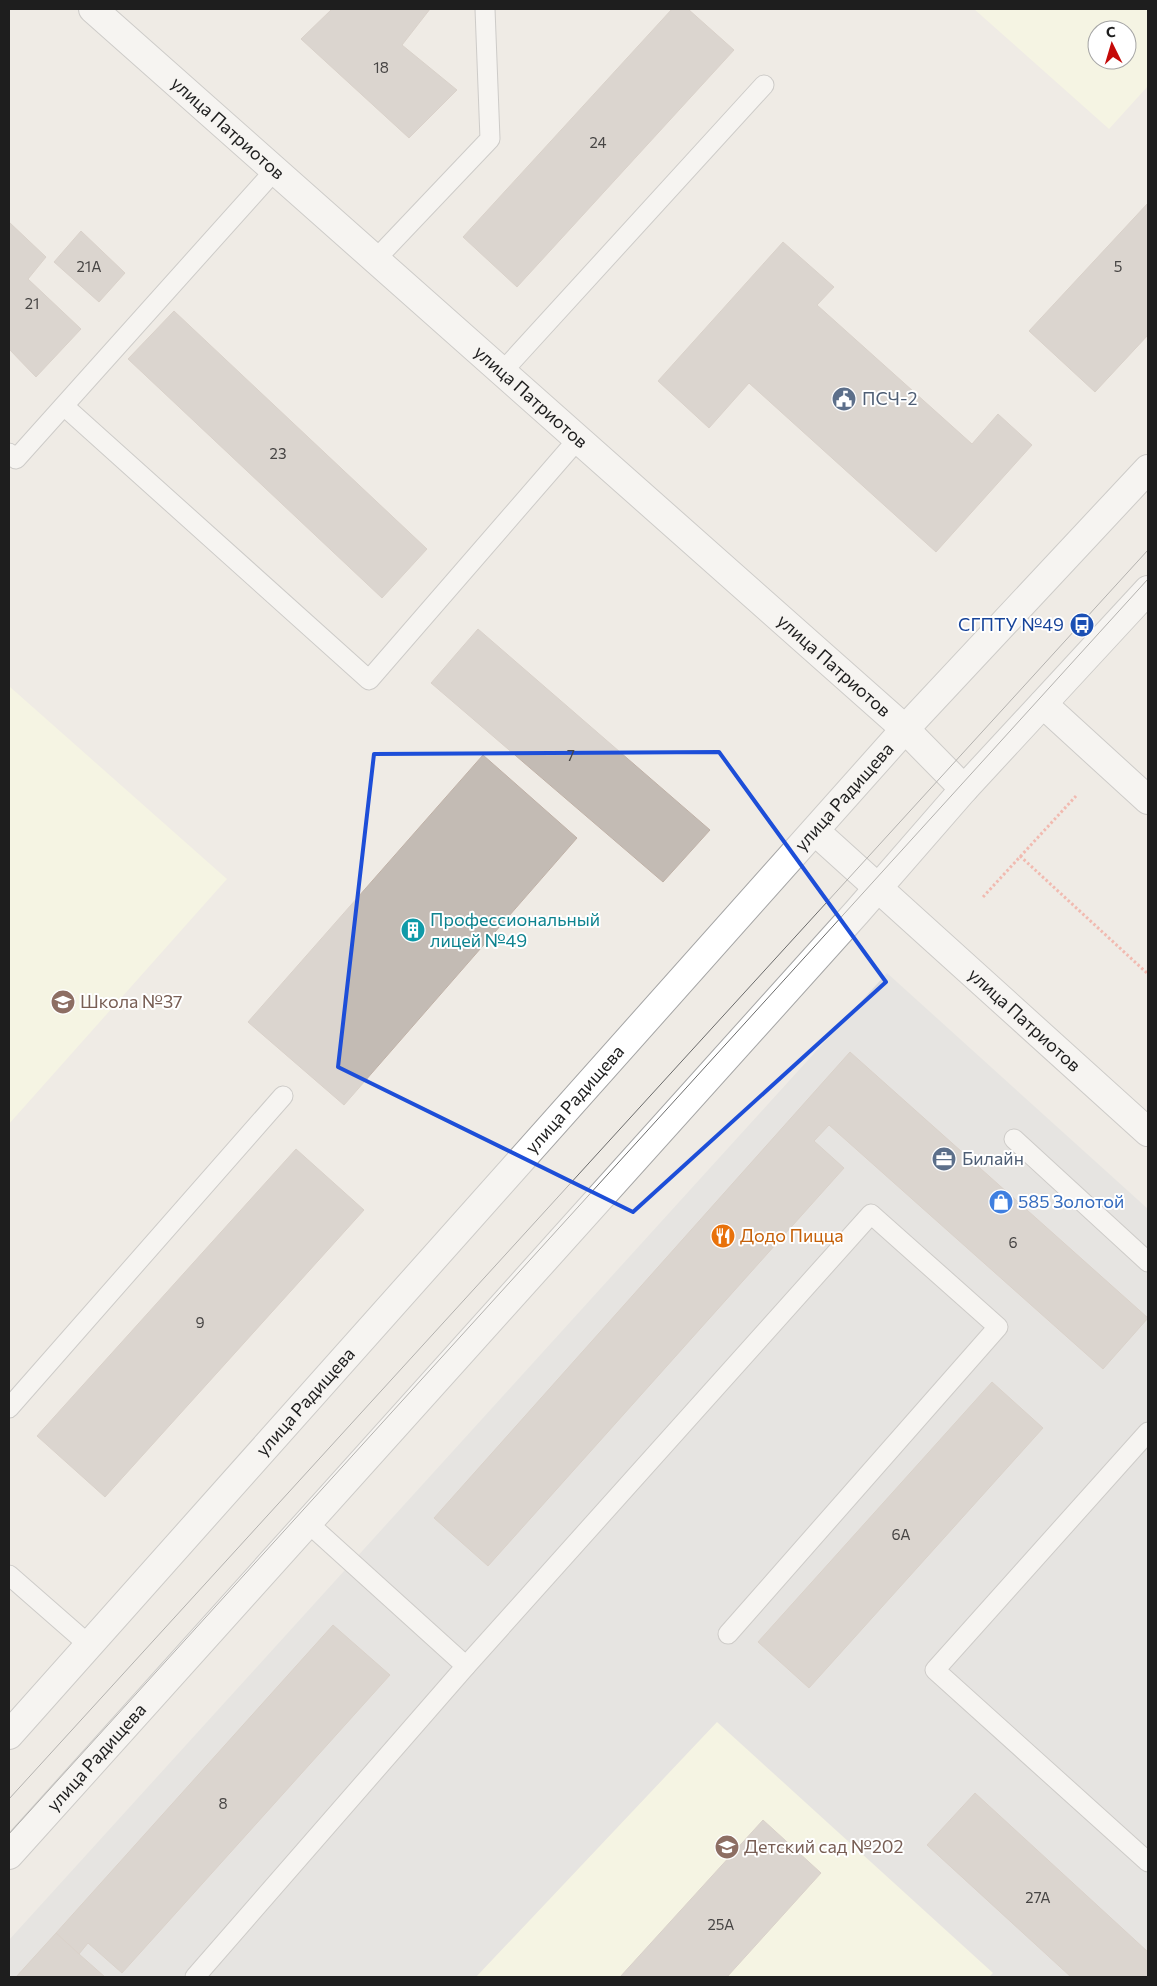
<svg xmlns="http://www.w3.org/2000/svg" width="1157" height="1986" font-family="Commissioner,sans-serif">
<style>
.residential{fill:#dcdbdb}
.education{fill:#fdfedf;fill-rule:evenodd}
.building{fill:#c3bbb4;stroke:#c0b2a8}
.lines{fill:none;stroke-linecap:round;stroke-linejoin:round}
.service-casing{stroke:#a5a5a5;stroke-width:21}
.minor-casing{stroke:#a5a5a5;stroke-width:30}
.tertiary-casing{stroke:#a5a5a5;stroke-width:30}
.path{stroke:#f47f70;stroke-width:3;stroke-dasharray:2.5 2.5;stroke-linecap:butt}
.service{stroke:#fff;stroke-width:19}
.minor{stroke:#fff;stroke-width:28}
.tertiary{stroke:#fff;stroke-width:28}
.tram{stroke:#6c6c6c;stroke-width:1}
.marked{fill:none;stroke:#1d4ed8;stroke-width:4;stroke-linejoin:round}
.labels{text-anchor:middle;stroke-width:4;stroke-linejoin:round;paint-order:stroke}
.number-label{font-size:15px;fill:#474544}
.street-label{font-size:18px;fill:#1e1e1e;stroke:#fff}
.service-label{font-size:18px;fill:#4e5e75;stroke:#fff;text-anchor:start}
.transit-label{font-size:18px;fill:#164399;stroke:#fff;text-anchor:end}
.culture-label{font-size:18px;fill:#0d838f;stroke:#fff;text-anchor:start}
.education-label{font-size:18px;fill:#785e54;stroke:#fff;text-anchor:start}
.shop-label{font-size:18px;fill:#366cbe;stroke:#fff;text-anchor:start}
.food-label{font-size:18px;fill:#c56008;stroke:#fff;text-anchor:start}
</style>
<rect width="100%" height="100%" fill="#efebe5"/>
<polygon class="residential" points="887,973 1148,1209 1148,1977 9,1977 9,1940"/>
<g class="education">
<path d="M974,9H1148V86L1109,129ZM1097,30H1127V60H1097Z"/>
<polygon points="9,686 227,879 9,1124"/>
<polygon points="717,1722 993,1973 989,1977 476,1977"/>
</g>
<g class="building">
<polygon points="332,9 430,9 402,45 457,90 409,138 301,39"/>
<polygon points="672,9 688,9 734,50 517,287 463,237"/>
<polygon points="1148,203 1148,335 1095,392 1029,331"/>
<polygon points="9,222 46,257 28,279 81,329 36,377 9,349"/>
<polygon points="81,231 125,273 99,302 54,262"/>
<polygon points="783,242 834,287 817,305 972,444 998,414 1032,445 936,552 749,383 709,428 658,381"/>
<polygon points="174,311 427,549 382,598 128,359"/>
<polygon points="478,629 710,830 663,882 431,683"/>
<polygon points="483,755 577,838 344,1105 248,1022"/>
<polygon points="850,1052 1148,1318 1103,1369 829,1125 814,1141 844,1168 488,1566 434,1518"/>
<polygon points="296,1149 364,1210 105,1497 37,1436"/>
<polygon points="992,1382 1043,1428 809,1688 758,1642"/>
<polygon points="333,1625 390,1675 122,1973 88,1943 79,1954 56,1933"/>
<polygon points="975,1793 1148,1952 1148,1977 1071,1977 927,1845"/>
<polygon points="763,1820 821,1873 727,1977 620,1977"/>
<polygon points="56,1933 79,1954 105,1977 16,1977"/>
</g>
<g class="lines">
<defs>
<g id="service">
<polyline points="376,259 490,139 485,9"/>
<polyline points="502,372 764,85"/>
<polyline points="64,406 369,680 578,439"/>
<polyline points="9,453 16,459 275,170"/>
<polyline points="1014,1139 1148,1262"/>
<polyline points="9,1408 283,1096"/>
<polyline points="1148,1432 935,1670 1148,1862"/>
<polyline points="308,1523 466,1666"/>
<polyline points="9,1575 89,1645"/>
<polyline points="195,1977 466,1666 871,1214 998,1327 728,1634"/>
</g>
<g id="minor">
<path id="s1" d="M93,9L905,729L964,789"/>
<polyline points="1043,704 1148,800"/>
<path id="s2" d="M815,831L1148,1132"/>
</g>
<g id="tertiary">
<path id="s3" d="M9,1735L905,729L1148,469"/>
<path id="s4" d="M9,1855L857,912L964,789L1148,590"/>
</g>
</defs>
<use href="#service" class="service-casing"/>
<use href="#minor" class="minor-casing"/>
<use href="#tertiary" class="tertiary-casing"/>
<g class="path">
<polyline points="1020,856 1148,974"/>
<polyline points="983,897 1076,796"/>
</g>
<use href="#service" class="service"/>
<use href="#minor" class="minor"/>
<use href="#tertiary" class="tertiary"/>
<g class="tram">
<polyline points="9,1799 1148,550"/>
<polyline points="9,1834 1148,579"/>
</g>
</g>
<path d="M0 0H1157V1986H0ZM719,752L886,982L633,1212L338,1067L374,754Z" fill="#efebe5" fill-opacity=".55" fill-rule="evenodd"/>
<path class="marked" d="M719,752L886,982L633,1212L338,1067L374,754Z"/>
<defs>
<symbol id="civic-disc" viewBox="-11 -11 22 22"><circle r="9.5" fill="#5c6f8a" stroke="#fff"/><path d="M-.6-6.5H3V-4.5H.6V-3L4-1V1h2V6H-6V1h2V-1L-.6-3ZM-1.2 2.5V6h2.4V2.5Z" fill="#fff"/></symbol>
<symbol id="bus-disc" viewBox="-11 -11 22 22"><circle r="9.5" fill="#1a4fb4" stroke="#fff"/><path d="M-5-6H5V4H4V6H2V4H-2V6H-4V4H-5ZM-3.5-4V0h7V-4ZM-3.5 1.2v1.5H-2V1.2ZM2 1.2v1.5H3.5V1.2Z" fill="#fff"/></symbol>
<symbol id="building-disc" viewBox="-11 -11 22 22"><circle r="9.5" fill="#0f9aa8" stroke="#fff"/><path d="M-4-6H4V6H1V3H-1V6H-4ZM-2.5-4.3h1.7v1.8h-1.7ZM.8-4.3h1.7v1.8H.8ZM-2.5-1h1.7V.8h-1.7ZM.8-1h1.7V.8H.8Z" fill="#fff"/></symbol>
<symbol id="school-disc" viewBox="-11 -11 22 22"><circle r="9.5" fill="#8d6e63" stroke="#fff"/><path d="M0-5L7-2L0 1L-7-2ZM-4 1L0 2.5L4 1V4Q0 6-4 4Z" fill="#fff"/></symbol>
<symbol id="office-disc" viewBox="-11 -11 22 22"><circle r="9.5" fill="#5c6f8a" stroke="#fff"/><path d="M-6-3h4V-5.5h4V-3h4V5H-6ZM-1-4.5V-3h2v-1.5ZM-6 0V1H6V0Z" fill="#fff"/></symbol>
<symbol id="shop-disc" viewBox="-11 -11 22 22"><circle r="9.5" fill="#3f7fe0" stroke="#fff"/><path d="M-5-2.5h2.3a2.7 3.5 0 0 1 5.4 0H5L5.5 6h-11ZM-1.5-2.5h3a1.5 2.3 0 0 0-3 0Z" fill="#fff"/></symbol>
<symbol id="restaurant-disc" viewBox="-11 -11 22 22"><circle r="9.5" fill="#e8710a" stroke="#fff"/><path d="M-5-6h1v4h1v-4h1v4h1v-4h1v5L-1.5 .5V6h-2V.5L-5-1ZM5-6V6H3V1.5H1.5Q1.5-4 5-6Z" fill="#fff"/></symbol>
</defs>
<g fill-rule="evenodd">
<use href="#civic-disc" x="830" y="385" width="28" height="28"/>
<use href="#bus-disc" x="1068" y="611" width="28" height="28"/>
<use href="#building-disc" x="399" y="916" width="28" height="28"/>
<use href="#school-disc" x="49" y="988" width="28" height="28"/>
<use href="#office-disc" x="930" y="1145" width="28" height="28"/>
<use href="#shop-disc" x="987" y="1188" width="28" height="28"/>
<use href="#restaurant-disc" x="709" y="1222" width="28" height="28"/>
<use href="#school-disc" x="713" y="1833" width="28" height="28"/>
</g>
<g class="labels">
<g class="number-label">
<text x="381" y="73">18</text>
<text x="598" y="148">24</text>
<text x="89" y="272">21А</text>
<text x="1118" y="272">5</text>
<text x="32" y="309">21</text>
<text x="278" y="459">23</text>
<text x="571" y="761">7</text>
<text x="1013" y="1248">6</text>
<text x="200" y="1328">9</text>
<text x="901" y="1540">6А</text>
<text x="223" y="1809">8</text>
<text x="1038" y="1903">27А</text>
<text x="721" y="1930">25А</text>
</g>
<g class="street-label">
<text dy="6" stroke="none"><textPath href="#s1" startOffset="180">улица Патриотов</textPath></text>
<text dy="6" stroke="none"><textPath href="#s1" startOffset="585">улица Патриотов</textPath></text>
<text dy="6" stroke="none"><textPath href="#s1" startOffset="990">улица Патриотов</textPath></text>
<text dy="6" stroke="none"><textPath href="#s3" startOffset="1256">улица Радищева</textPath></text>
<text dy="6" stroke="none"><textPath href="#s2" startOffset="282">улица Патриотов</textPath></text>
<text dy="6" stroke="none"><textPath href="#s3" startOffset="851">улица Радищева</textPath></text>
<text dy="6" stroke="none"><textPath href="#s3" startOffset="446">улица Радищева</textPath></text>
<text dy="6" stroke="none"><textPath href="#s4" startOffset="131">улица Радищева</textPath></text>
</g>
<g class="service-label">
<text x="862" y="405">ПСЧ-2</text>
<text x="962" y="1165">Билайн</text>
</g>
<g class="transit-label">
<text x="1064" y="631">СГПТУ №49</text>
</g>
<g class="culture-label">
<text x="430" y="926">Профессиональный<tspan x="430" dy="21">лицей №49</tspan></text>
</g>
<g class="education-label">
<text x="80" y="1008">Школа №37</text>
<text x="744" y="1853">Детский сад №202</text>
</g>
<g class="shop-label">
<text x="1018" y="1208">585 Золотой</text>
</g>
<g class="food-label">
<text x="740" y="1242">Додо Пицца</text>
</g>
</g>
<rect width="1157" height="1986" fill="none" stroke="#1e1e1e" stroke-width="20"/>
<g transform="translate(1112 45) rotate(355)"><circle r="24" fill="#ffffff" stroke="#a5a5a5"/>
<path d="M0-4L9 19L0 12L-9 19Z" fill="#c40908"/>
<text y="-8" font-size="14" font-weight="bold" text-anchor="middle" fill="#1e1e1e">С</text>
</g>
</svg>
